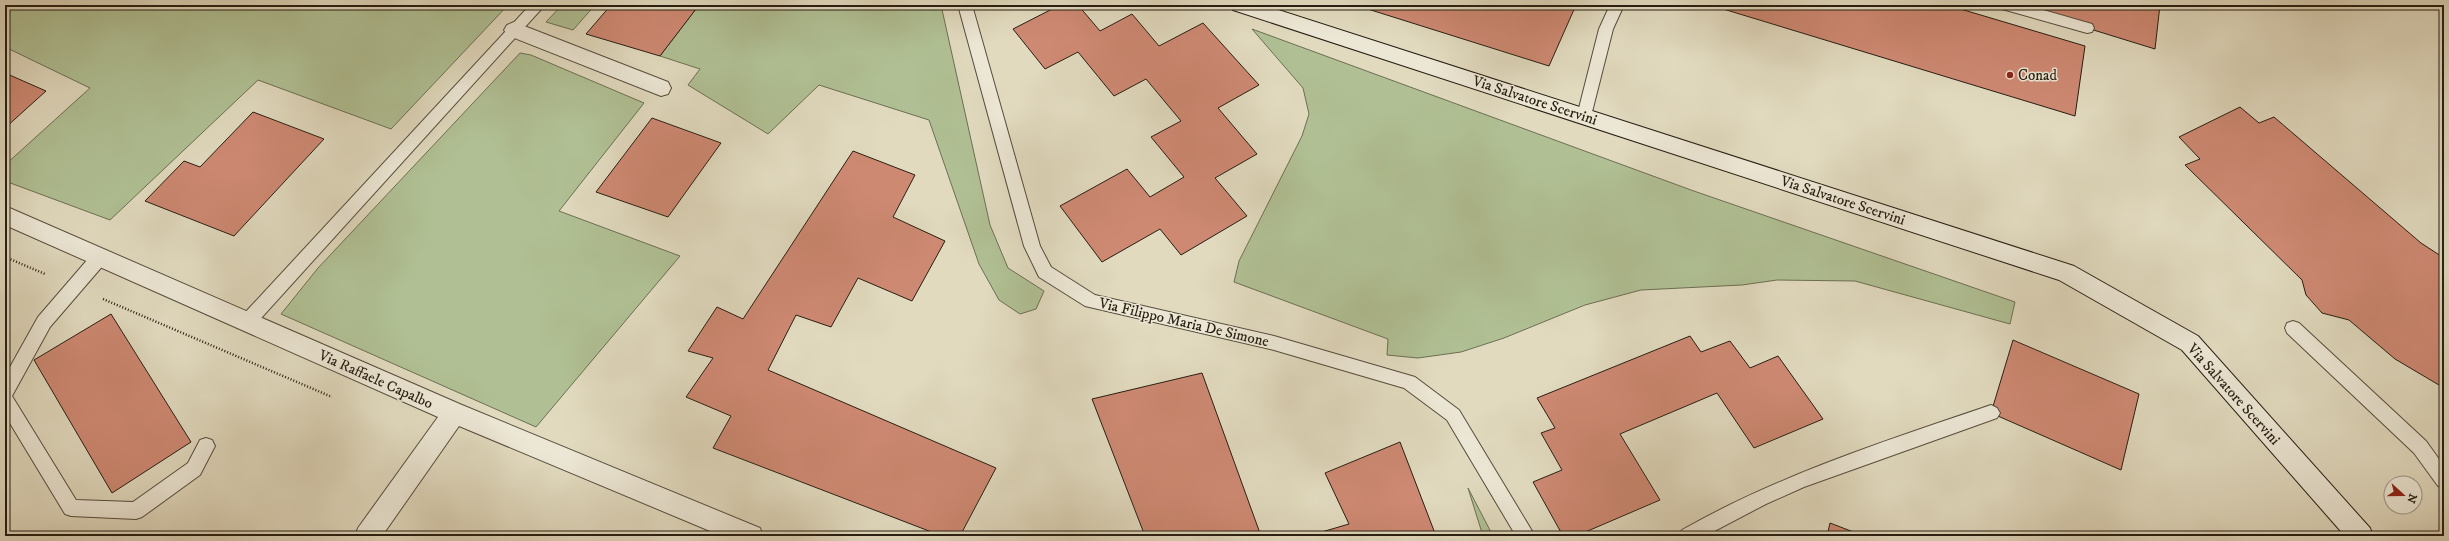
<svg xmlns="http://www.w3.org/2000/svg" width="2449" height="541" font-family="'IM FELL DW Pica',serif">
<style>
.green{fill:#b0c094;stroke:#6c6f53}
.building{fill:#ce8973;stroke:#271e12}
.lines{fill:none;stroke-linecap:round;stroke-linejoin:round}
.lane-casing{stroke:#564d3d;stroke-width:2}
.street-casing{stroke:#564d3d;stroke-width:2}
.secondary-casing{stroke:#271e12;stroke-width:2}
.path{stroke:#271e12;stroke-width:2.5;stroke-dasharray:1 2;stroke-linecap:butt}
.lane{fill:#ece7d5;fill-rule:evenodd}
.street{fill:#ece7d5;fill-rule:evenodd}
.secondary{fill:#ece7d5;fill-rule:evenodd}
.poi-dot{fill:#8f2418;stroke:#ece7d5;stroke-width:1.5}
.labels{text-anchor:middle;stroke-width:3;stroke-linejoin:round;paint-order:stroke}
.poi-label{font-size:15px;fill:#271e12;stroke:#ece7d5;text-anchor:start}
.street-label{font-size:15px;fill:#271e12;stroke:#ece7d5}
</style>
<rect width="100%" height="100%" fill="#e1dabf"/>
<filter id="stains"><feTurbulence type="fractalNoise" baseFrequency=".005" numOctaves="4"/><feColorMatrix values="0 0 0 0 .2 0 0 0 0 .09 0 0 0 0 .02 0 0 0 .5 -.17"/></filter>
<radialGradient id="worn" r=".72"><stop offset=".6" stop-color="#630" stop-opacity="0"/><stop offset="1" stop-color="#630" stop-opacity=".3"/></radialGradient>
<g class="green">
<polygon points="5,5 508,5 391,129 258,80 110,220 5,181 5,165 90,88 5,47"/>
<polygon points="562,5 595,5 573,30 546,22"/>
<polygon points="699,5 941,5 990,225 1008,268 1044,291 1036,309 1020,314 999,300 979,264 929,120 819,85 768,134 688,85 700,69 660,56"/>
<polygon points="1252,29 1691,190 2015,302 2010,324 1855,281 1777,280 1742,285 1641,290 1585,305 1504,338 1461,352 1418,358 1387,355 1388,339 1234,282 1239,261 1302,136 1309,114 1303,88"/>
<polygon points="520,53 531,55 644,103 559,211 680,256 536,427 281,314 318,268"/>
<polygon points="1468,488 1493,536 1483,536"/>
</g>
<g class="building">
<polygon points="611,5 699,5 660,56 586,34"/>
<polygon points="1060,5 1078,5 1100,31 1132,14 1159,46 1203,23 1259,85 1218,108 1257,154 1215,178 1247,216 1181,255 1160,229 1102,262 1060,206 1127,169 1150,197 1184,177 1151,137 1181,121 1146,79 1114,96 1078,52 1045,69 1013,29"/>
<polygon points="1355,5 1576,5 1549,66"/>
<polygon points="1710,5 1947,5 2085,46 2075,116"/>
<polygon points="2008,5 2160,5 2155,49 2087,28"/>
<polygon points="5,73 46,91 5,128"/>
<polygon points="2240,107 2259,123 2274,117 2421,243 2444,258 2444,388 2395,359 2349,320 2322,313 2306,295 2302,280 2185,165 2200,159 2179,137"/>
<polygon points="253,112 324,139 234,236 145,201 184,161 200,167"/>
<polygon points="652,118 721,143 668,217 596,192"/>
<polygon points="853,151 915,175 893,217 945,241 912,301 858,278 831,327 796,315 768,370 996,468 960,536 942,536 713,448 731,416 686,397 713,358 688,351 717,307 743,319"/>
<polygon points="111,314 191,442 112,493 34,360"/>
<polygon points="1690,336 1701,352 1730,341 1750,368 1778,356 1823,419 1754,448 1717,393 1620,434 1660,500 1576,536 1563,536 1533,482 1562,470 1541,433 1555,428 1537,398"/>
<polygon points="2013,340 2139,394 2121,470 1991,413"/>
<polygon points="1202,373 1261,536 1145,536 1092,399"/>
<polygon points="1400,442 1436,536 1308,536 1349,524 1325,473"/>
<polygon points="1830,523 1864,536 1827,536"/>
</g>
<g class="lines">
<defs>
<g id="lane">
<polygon points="530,5 545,5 253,327 247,329 241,327 239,322 241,317"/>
<polygon points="958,5 972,5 1040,246 1051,267 1095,295 1274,336 1415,377 1459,410 1535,536 1516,536 1447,420 1404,388 1274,350 1085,306 1039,277 1024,246"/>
<polygon points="1610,5 1624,5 1613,29 1591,116 1589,120 1584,122 1579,120 1577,116 1599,29"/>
<polygon points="2000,5 2026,5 2092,24 2094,28 2092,32 2087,33 2002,9"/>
<polygon points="100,250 106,252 108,257 106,262 50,327 12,396 76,500 133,502 188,463 200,440 206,438 212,440 215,446 200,475 142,517 136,519 71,516 65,514 5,415 5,376 38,317 94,252"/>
<polygon points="2293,321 2299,323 2426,441 2444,466 2444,488 2438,486 2414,453 2287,333 2285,328 2287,323"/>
<path d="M1991,405L1997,408L2000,413L1997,418L1804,487L1766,504L1705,536H1679L1682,530C1779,475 1885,441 1991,405Z"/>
</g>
<g id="street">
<polygon points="514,22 668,82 671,88 668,94 661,96 507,35 504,30 507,25"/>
<polygon points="5,206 462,405 760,528 763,536 722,536 459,426 382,536 355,536 358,528 438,417 5,225"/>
</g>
<polygon id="secondary" points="1230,5 1263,5 2074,266 2198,336 2370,528 2373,536 2345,536 2182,350 2059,280 1233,10"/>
</defs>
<use href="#lane" class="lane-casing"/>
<use href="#street" class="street-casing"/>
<use href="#secondary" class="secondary-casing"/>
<g class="path">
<polyline points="5,257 45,274"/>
<polyline points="103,299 332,397"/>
</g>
<use href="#lane" class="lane"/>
<use href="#street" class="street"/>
<use href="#secondary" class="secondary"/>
</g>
<circle class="poi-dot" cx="2010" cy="75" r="4"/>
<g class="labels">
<g class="poi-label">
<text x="2018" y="80">Conad</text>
</g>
<g class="street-label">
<text transform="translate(1535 100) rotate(18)" y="5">Via Salvatore Scervini</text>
<text transform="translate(1843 200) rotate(18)" y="5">Via Salvatore Scervini</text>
<text transform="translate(1184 322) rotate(13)" y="5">Via Filippo Maria De Simone</text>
<text transform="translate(376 379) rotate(24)" y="5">Via Raffaele Capalbo</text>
<text transform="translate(2234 394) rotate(48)" y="5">Via Salvatore Scervini</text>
</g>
</g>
<rect width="2449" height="541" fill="none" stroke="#e1dabf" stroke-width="20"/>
<rect x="6" y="6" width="2437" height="529" fill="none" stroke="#271e12" stroke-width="2"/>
<rect x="10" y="10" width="2429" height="521" fill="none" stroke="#271e12"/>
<g transform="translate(2403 495) rotate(111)"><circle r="19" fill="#ece7d5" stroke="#9d9787"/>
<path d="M0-3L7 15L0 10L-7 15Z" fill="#8f2418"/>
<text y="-6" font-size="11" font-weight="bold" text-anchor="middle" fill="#271e12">N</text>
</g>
<rect width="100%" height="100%" filter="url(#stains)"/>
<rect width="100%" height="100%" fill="url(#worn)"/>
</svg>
